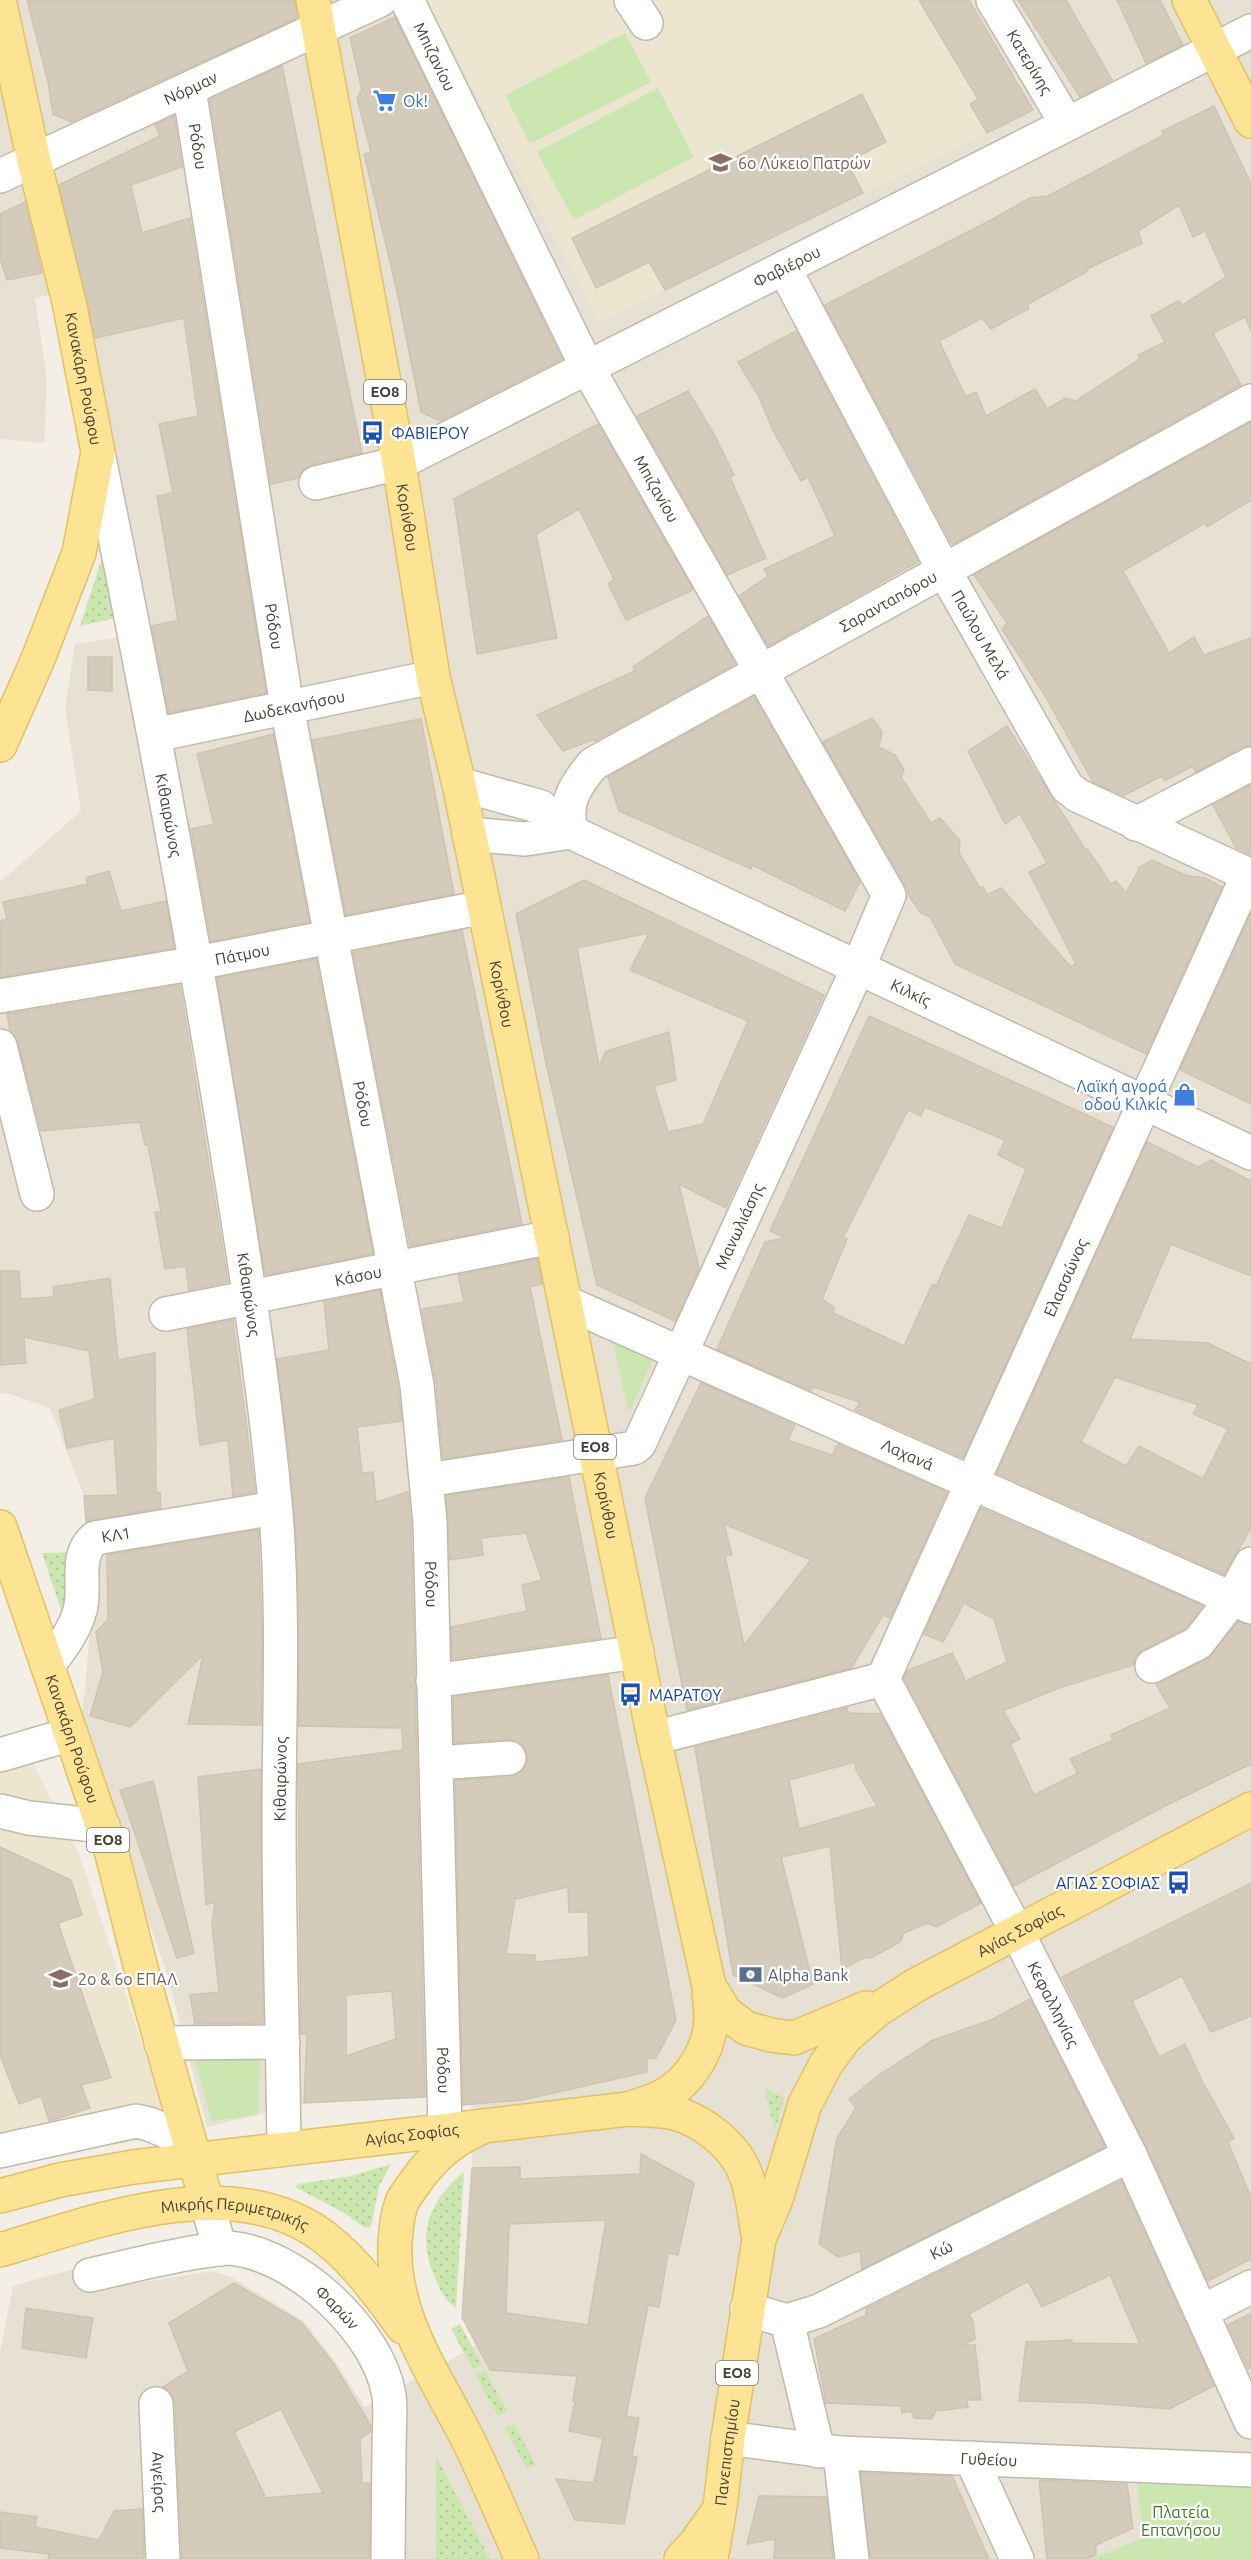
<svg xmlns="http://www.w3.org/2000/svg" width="1251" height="2559" font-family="Ubuntu,sans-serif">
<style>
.residential{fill:#e7e1d4}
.education{fill:#ece5d0}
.grass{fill:url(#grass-dots)}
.park{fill:#cbe7af}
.building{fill:#d4cbbb;stroke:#cfc4af;stroke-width:1.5;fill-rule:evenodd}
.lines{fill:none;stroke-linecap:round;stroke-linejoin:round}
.minor-casing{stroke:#c1baab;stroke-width:36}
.major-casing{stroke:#e2c164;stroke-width:36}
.minor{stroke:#fff;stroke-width:33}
.major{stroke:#fde394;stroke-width:33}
.labels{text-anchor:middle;stroke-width:4.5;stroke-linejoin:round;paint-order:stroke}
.shield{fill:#fff;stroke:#7d7972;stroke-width:1.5}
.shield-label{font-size:15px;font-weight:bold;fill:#454035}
.street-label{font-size:16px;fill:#454035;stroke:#fff}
.shop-label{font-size:16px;fill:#366cbe;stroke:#fff;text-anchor:start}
.education-label{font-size:16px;fill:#785e54;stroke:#fff;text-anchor:start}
.transit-label{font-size:16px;fill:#164399;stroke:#fff;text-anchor:start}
.service-label{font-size:16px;fill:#4e5e75;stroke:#fff;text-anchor:start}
.park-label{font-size:16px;fill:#437629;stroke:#fff}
</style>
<defs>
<pattern id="grass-dots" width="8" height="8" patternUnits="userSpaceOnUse" patternTransform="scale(1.5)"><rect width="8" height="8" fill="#cbe7af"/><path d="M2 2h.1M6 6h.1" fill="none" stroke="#b0c797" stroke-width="1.8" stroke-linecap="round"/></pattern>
</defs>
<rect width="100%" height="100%" fill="#f3efe6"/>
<polygon class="residential" points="0,0 1251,0 1251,2559 0,2559 0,2352 13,2286 84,2266 93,2290 213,2271 231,2277 304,2321 334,2360 365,2407 477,2345 462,2317 472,2168 471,2105 463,2105 462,2093 431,2097 304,2103 207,2127 167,1973 79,1730 85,1690 96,1557 86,1527 84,1496 50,1408 10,1394 0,1393 0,882 81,811 65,708 75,644 141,634 73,290 35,298 47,380 44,443 0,439"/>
<g class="education">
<polygon points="425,0 968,0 1033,110 600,322"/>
<polygon points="31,1759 79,1854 162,2104 138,2141 0,2163 0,1768"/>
</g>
<g class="grass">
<polygon points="106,546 121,617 80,626"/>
<polygon points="78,1552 73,1605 61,1610 42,1553"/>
<polygon points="764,2088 784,2098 775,2132"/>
<polygon points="391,2164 379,2186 371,2227 365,2228 346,2214 295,2187 298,2184 351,2176"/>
<path d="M464,2172L456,2308C445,2301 440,2290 435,2278C416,2235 428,2202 464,2172Z"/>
<polygon points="460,2324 482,2365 473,2369 451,2329"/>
<polygon points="485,2370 507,2411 498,2416 476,2375"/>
<polygon points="514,2424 536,2465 527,2469 505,2429"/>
<polygon points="436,2456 490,2559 436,2559"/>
</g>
<g class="park">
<polygon points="625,33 651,82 530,144 505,95"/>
<polygon points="658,88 694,157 574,220 537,152"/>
<polygon points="611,1333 656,1353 631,1409 628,1410"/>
<polygon points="191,2046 260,2059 258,2115 212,2121"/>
<polygon points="1137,2483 1251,2486 1251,2559 1090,2559 1143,2538"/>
</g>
<g class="building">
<polygon points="27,0 295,0 297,18 71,122 53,114 48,82"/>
<polygon points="919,0 969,0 1033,110 987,133 970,104 978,99"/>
<polygon points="1018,0 1066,0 1112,80 1080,97"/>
<polygon points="1117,0 1160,0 1183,45 1146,63"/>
<polygon points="395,17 562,359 440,421 421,412 397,291 364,154 371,152 357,98 362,90 350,38"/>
<polygon points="282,66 362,453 312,465 303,470 298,478 271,484 210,100"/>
<polygon points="862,94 886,142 847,162 863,193 665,290 649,262 596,288 572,238"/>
<path d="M1214,106L1251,184V331L1245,317L1213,333L1241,385L953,544L951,542L825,305L991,220L1030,198L1048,196L1164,135L1162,131ZM1179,205L1193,237L1205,231L1226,277L1183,305L1178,301L1151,316L1165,342L1138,355L1140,359L1076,401L1066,398L1047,409L1035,389L986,416L976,392L966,397L939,341L982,318L991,329L1028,309V304L1088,271L1087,269L1142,243L1138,231Z"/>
<polygon points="174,116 182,167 131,185 142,233 190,218 266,693 169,713 152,626 178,620 157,496 173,493 159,424 198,416 184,318 95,338 59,185 160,136 155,125"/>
<polygon points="25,202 42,273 7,280 0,258 0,214"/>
<polygon points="796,331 918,562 768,646 739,596 768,576 764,569 835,536 808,477 801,481 773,430 759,397 738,362"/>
<polygon points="688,391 715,436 734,475 730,477 766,558 727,575 637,416"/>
<polygon points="1251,422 1251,500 1207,527 1205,523 1123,571 1169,653 1194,637 1204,655 1251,638 1251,745 1242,747 1196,772 1192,766 1165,781 1162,776 1123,796 1093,782 1044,694 1002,629 1007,623 974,575"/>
<polygon points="598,424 693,590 626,620 608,584 614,579 579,509 536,534 557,638 477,654 454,499"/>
<polygon points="708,616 735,664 595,741 595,739 563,751 537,715 635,671 633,667"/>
<polygon points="88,657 112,657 112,691 88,690"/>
<polygon points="754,697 860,882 845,911 752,865 751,869 619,811 608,777"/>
<polygon points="872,718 882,732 879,747 895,755 904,770 901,777 931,823 940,818 960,841 959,853 980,888 983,887 987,895 1001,888 1071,967 1076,964 1029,872 1047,863 1020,814 1005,824 968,751 1007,726 1085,849 1088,850 1111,884 1116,881 1126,893 1140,867 1152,860 1185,875 1205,878 1222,887 1146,1054 955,964 930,917 921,913 908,894 908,890 823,742"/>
<polygon points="421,719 454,894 346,915 312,740"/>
<polygon points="273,734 309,922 211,941 191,829 214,824 197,754"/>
<polygon points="1251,785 1251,855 1236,848 1213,805"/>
<polygon points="109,871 121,911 166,901 174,948 0,977 0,921 7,919 3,902 88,884 86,878"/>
<path d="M584,880L824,995L726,1208L679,1184L699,1268L675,1321L597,1285L546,1063L516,914ZM649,933L630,970L748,1021L703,1124L668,1132L654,1086L676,1080L669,1032L606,1051L599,1066L577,948Z"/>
<polygon points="1251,914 1251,1104 1180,1070"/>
<polygon points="462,930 522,1224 410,1246 353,952"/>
<polygon points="316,959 373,1254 265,1275 217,978"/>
<polygon points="180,985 228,1282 189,1290 186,1266 165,1269 155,1212 161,1212 148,1145 145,1145 140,1122 41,1131 18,1041 10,1031 7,1014"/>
<path d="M869,1016L1113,1127L963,1458L855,1410L860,1402L813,1387L811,1391L717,1349L765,1242L785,1238L770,1231ZM925,1107L1005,1140L998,1155L1026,1169L1002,1228L969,1215L937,1284L932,1285L904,1346L833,1313L835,1308L822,1299L847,1239L843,1238L908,1110L921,1116Z"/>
<path d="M1147,1142L1198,1167L1211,1160L1251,1181V1276L1171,1244L1130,1339L1208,1343L1251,1364V1528L1224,1574L997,1473ZM1115,1377L1198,1405L1193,1414L1228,1429L1203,1479L1139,1446L1126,1466L1081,1442Z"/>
<polygon points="537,1259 542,1284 530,1287 562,1440 443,1459 436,1383 422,1309 464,1302 458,1275"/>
<polygon points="0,1271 19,1271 21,1299 54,1297 53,1287 110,1278 118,1360 155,1353 156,1493 160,1492 161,1508 86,1521 84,1496 118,1495 114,1438 67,1448 59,1410 95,1399 89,1351 24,1337 26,1363 0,1365"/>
<path d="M380,1290L398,1388L402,1421L357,1427L362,1473L373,1472L376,1502L408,1492L411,1523L425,2097L304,2103L307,2034H301L298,1764L403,1750L402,1728L299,1726L297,1551L290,1461L277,1359L329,1350L324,1302ZM392,1991L396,2039L346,2056V1995Z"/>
<polygon points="233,1320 255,1492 233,1496 228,1440 200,1445 187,1329"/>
<path d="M701,1383L795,1425L788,1440L832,1455L838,1444L947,1492L890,1618L883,1615L851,1668L687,1710L645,1498ZM724,1524L811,1560L744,1645L725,1556L732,1555Z"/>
<polygon points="569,1477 601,1638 452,1659 451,1627 527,1611 522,1585 542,1580 526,1533 481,1538 483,1555 450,1560 446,1496"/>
<polygon points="981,1508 1203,1606 1186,1628 1143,1650 1136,1656 1133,1665 1056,1689 1003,1711 1020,1739 1010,1744 1034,1795 1078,1773 1070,1759 1113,1740 1111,1735 1170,1708 1156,1684 1207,1659 1238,1622 1251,1625 1251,1764 1163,1807 1014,1886 904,1678 908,1670 952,1653 966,1681 1007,1662 994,1619 964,1603 943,1642 924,1634"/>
<polygon points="258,1530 262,1629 261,1725 188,1724 203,1655 130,1727 90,1716 103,1672 96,1632 108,1620 107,1555"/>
<path d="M608,1675L676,2020L656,2058L647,2059V2072L523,2100L463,2105L455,1780L511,1777L520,1773L526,1766L528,1757L524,1747L518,1741L508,1739L454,1743L453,1697ZM568,1887L569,1912H588L589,1957L535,1962V1955L506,1954L515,1899Z"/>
<path d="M847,1708L848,1713L880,1714L981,1903L936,1927L927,1923L904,1933L900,1942L871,1958L866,1957L842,1969L830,1846L781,1857L813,1984L783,1998L733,1975L695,1747ZM855,1762L856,1770L877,1806L799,1829L789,1780Z"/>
<polygon points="261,1769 263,2023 195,2024 190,1995 219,1992 212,1925 215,1902 206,1905 198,1777"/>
<polygon points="153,1781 194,1953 177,1958 120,1790"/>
<polygon points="0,1847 71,1880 82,1915 58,1923 111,2078 81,2085 90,2108 49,2121 41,2096 19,2104 0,2055"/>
<polygon points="1251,1883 1251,2016 1211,2032 1182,1976 1132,2001 1159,2057 1185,2044 1202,2081 1234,2138 1228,2142 1251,2198 1251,2259 1208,2281 1147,2147 1062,1977"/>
<polygon points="1030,1999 1105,2147 862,2269 860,2251 838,2257 819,2244 837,2138 856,2108 849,2099 879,2075 933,2040 991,2020"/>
<path d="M641,2154L694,2183L678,2255L668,2253L659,2307L648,2305L626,2416L639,2418L632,2456L637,2457L624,2524L575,2520L556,2479L594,2483L603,2438L569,2431L575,2402L573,2401L577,2376L490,2370L462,2317L472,2168L520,2167V2179L640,2174ZM606,2220L588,2325L506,2313L509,2224Z"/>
<polygon points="1121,2181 1214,2386 1169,2409 1093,2403 1019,2401 1026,2342 1072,2340 1072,2343 1140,2344 1110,2275 1042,2307 1028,2281 969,2314 973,2321 975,2339 962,2345 975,2345 981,2400 967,2400 968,2407 936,2411 931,2419 914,2418 911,2411 902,2413 901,2406 826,2403 814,2339 866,2315 866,2309"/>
<path d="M234,2283L301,2322L334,2364L371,2426V2431L360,2439L362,2483H370L369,2559H182L175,2403L171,2393L163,2387L188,2371L169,2323ZM281,2409L323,2493L266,2498L234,2432Z"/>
<polygon points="26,2308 93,2318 86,2358 22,2348"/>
<polygon points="1251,2313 1251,2367 1248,2369 1228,2325"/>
<polygon points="861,2473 952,2476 989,2559 870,2559"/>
<polygon points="1039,2480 1127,2484 1133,2528 1096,2545 1096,2555 1085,2559 1047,2559"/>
<polygon points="759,2496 826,2497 833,2559 774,2559 775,2539 747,2544"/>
<polygon points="142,2509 144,2559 48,2559 49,2554 0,2548 0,2512 37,2517 35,2527 99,2540 114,2511"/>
</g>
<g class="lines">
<defs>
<g id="minor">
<path id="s1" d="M407,0L587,367L889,895L858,968L639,1444L634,1448L427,1480"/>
<polyline points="631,0 646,23"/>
<path id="s2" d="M993,0L1067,124"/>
<path id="s3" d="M189,89L287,707L417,1385L430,1522L445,2130"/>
<path id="s4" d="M0,176L380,0"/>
<path id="s5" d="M784,268L945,572L1067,787L1077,795L1251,876"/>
<path id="s6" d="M98,453C143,672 185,892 221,1113C242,1245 264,1379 276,1513C284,1616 279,1719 279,1822C279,1931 283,2040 284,2149"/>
<path id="s7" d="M316,483L399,463L1251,31"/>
<path id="s8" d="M155,735L433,677"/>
<path id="s9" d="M459,784L541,807L571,832L1251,1153"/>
<polyline points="1136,824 1251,764"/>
<path id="s10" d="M571,832C564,802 574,787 593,764L1251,401"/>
<polyline points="469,834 525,839 571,832"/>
<path id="s11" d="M0,996L197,963L484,907"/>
<polyline points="0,1046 37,1194"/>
<path id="s12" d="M565,1302L1251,1607"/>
<path id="s13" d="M166,1314L552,1237"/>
<path id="s14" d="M49,1664C61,1648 75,1630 80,1610C87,1587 73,1556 95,1538L275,1508"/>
<polyline points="1152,1666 1198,1643 1232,1599 1251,1564"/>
<path id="s15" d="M883,1679L1248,875"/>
<polyline points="433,1681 637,1652"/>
<path id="s16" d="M654,1738L883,1679L1017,1932L1130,2155L1251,2422"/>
<polyline points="0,1755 71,1734"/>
<polyline points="436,1763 509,1758"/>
<polyline points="0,1811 29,1818 103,1826"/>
<polyline points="161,2043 283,2042"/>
<polyline points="0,2151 136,2121 149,2124 189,2141"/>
<polyline points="207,2203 220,2249"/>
<path id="s17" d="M90,2275C126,2267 161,2258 197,2252C208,2251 219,2248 229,2248C295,2253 378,2330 389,2395C391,2412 389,2432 389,2449C389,2486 388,2522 388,2559"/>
<path id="s18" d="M747,2309L787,2321L819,2311L1130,2155"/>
<polyline points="1201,2312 1251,2287"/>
<polyline points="787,2321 818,2451"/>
<path id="s19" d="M156,2404L163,2559"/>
<path id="s20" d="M728,2438L840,2453L1251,2470"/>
<polyline points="840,2453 852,2559"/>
<polyline points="971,2458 1017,2559"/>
</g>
<g id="major">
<path id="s21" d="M313,0L399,463L433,677L459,784L654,1738L709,1986C709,1997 711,2009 711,2019C710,2049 690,2082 663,2096C652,2102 640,2105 628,2109"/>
<polyline points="1189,0 1251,121"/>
<path id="s22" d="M0,4L34,161L69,302L98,452L79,553L38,659L0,745"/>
<path id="s23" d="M0,1527L112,1854L146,1988L207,2203"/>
<polyline points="709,1986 725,2012 746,2028 771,2035 794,2038 866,2008"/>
<path d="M478,2129C453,2140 432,2158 416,2181C412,2187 407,2193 403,2200C399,2209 397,2220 396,2231C387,2306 430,2367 463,2430C485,2472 502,2516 522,2559"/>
<path id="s24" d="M0,2196L60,2180L133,2167L628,2109C643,2110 659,2110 674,2113C703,2120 736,2147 746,2175C753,2195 755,2219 759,2239"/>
<path id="s25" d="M0,2250C94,2222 223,2172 314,2230C351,2254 377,2292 403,2327"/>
<polyline points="681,2559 695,2544 717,2513"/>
<path id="s26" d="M711,2559L720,2507L728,2438L759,2239L776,2199L805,2104L826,2064L845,2038L877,2010L916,1985L1251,1809"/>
</g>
</defs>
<use href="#minor" class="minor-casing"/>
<use href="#major" class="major-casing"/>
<use href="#minor" class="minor"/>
<use href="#major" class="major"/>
</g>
<defs>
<symbol id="supermarket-bare" viewBox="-9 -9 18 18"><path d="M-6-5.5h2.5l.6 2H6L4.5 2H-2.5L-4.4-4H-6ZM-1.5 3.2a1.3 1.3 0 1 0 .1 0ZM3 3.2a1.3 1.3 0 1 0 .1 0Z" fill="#3f7fe0" stroke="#fff" stroke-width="2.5" paint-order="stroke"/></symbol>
<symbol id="school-bare" viewBox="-9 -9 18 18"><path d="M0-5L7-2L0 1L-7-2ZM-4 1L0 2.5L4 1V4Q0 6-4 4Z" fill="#8d6e63" stroke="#fff" stroke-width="2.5" paint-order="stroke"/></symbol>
<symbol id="bus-bare" viewBox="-9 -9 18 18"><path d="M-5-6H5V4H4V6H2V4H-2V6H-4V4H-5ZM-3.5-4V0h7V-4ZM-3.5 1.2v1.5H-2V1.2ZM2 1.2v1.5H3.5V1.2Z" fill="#1a4fb4" stroke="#fff" stroke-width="2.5" paint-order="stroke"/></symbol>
<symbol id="shop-bare" viewBox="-9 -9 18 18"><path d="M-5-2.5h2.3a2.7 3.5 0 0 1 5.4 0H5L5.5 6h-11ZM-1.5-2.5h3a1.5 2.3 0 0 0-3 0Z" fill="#3f7fe0" stroke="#fff" stroke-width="2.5" paint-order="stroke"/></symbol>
<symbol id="bank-bare" viewBox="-9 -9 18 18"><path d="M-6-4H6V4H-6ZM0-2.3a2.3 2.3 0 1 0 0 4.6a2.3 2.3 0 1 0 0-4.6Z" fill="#5c6f8a" stroke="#fff" stroke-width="2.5" paint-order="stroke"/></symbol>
</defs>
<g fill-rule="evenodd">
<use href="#supermarket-bare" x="368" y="84" width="33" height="33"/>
<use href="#school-bare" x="704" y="146" width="33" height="33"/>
<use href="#bus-bare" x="356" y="416" width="33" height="33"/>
<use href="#shop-bare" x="1168" y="1078" width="33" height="33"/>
<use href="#bus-bare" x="614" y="1678" width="33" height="33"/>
<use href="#bus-bare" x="1162" y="1866" width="33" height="33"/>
<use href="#bank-bare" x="734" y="1958" width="33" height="33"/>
<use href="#school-bare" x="44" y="1962" width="33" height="33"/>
</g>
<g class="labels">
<g class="shield">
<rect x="364" y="380" width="42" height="24" rx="4.5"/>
<rect x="574" y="1435" width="42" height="24" rx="4.5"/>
<rect x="87" y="1828" width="42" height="24" rx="4.5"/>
<rect x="716" y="2361" width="42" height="24" rx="4.5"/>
</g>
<g class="shield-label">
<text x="385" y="397">ΕΟ8</text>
<text x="595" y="1452">ΕΟ8</text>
<text x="108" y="1845">ΕΟ8</text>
<text x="737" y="2378">ΕΟ8</text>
</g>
<g class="street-label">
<text dy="6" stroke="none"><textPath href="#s1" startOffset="63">Μπιζανίου</textPath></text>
<text dy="6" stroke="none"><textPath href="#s2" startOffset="72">Κατερίνης</textPath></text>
<text dy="6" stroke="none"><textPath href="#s4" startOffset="210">Νόρμαν</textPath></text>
<text dy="6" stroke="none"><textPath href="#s3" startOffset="58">Ρόδου</textPath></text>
<text dy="6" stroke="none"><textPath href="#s7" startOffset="520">Φαβιέρου</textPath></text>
<text dy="6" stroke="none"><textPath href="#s22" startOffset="384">Κανακάρη Ρούφου</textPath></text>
<text dy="6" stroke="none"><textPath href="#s1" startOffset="549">Μπιζανίου</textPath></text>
<text dy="6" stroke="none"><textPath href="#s21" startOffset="526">Κορίνθου</textPath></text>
<text dy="6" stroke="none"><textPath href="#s10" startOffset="412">Σαρανταπόρου</textPath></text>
<text dy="6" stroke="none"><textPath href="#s3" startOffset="544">Ρόδου</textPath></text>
<text dy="6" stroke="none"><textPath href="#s5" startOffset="416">Παύλου Μελά</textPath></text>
<text dy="6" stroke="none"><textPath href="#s8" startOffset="142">Δωδεκανήσου</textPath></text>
<text dy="6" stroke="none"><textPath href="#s6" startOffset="369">Κιθαιρώνος</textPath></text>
<text dy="6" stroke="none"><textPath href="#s11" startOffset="246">Πάτμου</textPath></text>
<text dy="6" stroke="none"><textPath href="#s9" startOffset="500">Κιλκίς</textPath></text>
<text dy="6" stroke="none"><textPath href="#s21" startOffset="1012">Κορίνθου</textPath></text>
<text dy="6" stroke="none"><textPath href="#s3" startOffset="1030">Ρόδου</textPath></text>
<text transform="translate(739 1226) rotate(-65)" y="6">Μανωλιάσης</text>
<text dy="6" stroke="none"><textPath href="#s13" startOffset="196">Κάσου</textPath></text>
<text dy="6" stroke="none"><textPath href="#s15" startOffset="441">Ελασσώνος</textPath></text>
<text dy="6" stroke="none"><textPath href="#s6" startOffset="855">Κιθαιρώνος</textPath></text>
<text dy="6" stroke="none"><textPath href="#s12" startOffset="375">Λαχανά</textPath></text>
<text dy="6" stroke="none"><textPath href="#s21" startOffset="1534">Κορίνθου</textPath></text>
<text dy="6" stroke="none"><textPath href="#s14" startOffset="160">ΚΛ1</textPath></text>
<text dy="6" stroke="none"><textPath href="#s3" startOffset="1516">Ρόδου</textPath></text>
<text dy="6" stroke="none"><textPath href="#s23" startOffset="224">Κανακάρη Ρούφου</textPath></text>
<text transform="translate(280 1779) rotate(-89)" y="6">Κιθαιρώνος</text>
<text dy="6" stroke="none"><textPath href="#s26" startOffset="750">Αγίας Σοφίας</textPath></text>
<text dy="6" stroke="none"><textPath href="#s16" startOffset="604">Κεφαλληνίας</textPath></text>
<text dy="6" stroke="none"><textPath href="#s3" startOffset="2002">Ρόδου</textPath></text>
<text dy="6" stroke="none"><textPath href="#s24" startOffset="417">Αγίας Σοφίας</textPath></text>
<text dy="6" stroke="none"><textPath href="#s25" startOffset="242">Μικρής Περιμετρικής</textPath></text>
<text dy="6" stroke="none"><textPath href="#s18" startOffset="212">Κώ</textPath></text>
<text dy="6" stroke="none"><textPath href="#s17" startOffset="268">Φαρών</textPath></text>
<text dy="6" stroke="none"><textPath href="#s26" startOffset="108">Πανεπιστημίου</textPath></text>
<text dy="6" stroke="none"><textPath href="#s20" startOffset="262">Γυθείου</textPath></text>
<text dy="6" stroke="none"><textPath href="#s19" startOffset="78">Αιγείρας</textPath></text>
</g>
<g class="shop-label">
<text x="403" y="107">Ok!</text>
<text x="1167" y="1092" text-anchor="end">Λαϊκή αγορά<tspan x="1167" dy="18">οδού Κιλκίς</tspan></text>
</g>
<g class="education-label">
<text x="738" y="169">6ο Λύκειο Πατρών</text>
<text x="78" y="1985">2ο &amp; 6ο ΕΠΑΛ</text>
</g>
<g class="transit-label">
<text x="391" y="439">ΦΑΒΙΕΡΟΥ</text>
<text x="649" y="1701">ΜΑΡΑΤΟΥ</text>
<text x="1160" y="1889" text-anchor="end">ΑΓΙΑΣ ΣΟΦΙΑΣ</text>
</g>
<g class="service-label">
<text x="768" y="1981">Alpha Bank</text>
</g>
<g class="park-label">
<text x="1181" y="2518">Πλατεία<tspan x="1181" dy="18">Επτανήσου</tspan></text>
</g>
</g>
</svg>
